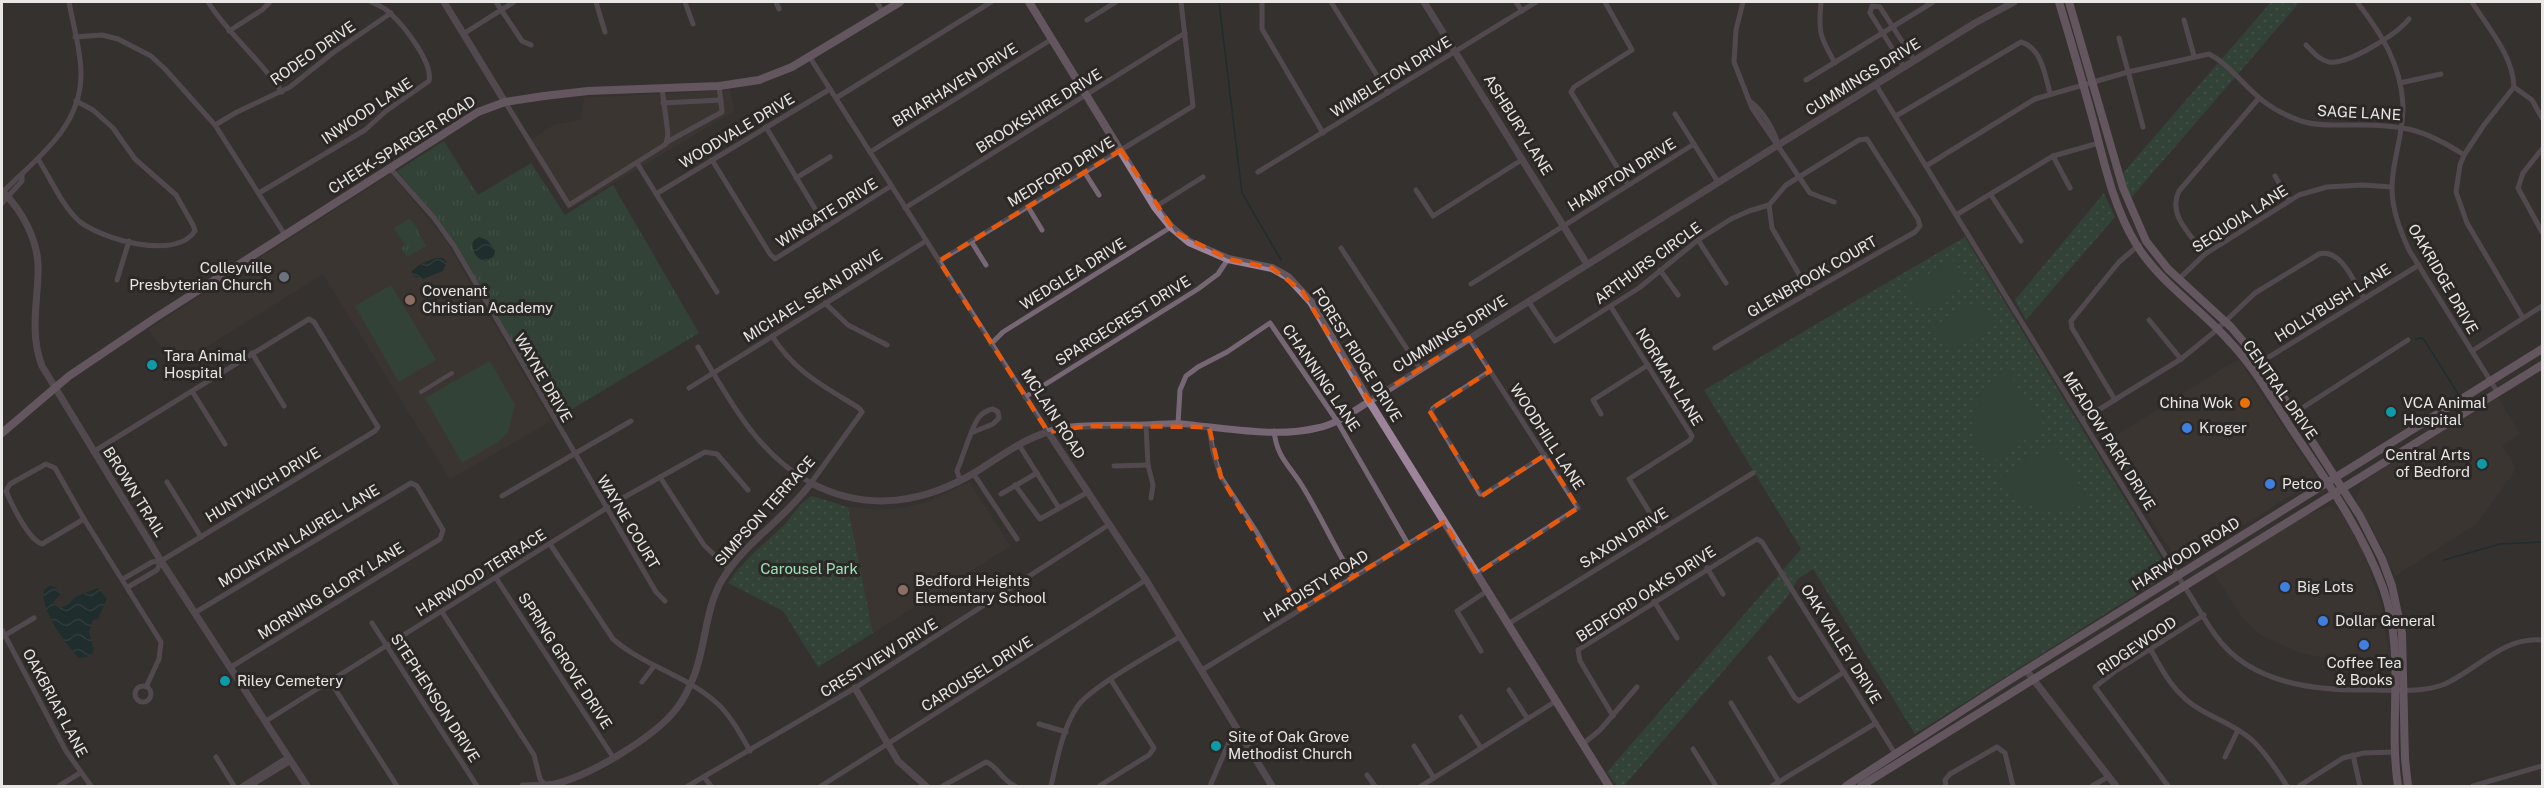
<svg xmlns="http://www.w3.org/2000/svg" width="2544" height="788" font-family="'Public Sans',sans-serif">
<style>
.built{fill:#433b36}
.grass{fill:url(#grass-tufts)}
.park{fill:url(#park-dots)}
.pitch{fill:#2f5740}
.water{fill:url(#water-waves)}
.lines{fill:none;stroke-linecap:round;stroke-linejoin:round}
.stream{stroke:#06282b;stroke-width:1.5}
.pedestrian{stroke:#776775;stroke-width:4}
.minor{stroke:#776775;stroke-width:5}
.tertiary{stroke:#776775;stroke-width:7}
.secondary{stroke:#9d849a;stroke-width:8}
.marked{fill:none;stroke:#e8590c;stroke-width:4.5;stroke-dasharray:12 8;stroke-linejoin:round}
.worship-dot{fill:#6b7280;stroke:#2b2826;stroke-width:2}
.education-dot{fill:#8d6e63;stroke:#2b2826;stroke-width:2}
.culture-dot{fill:#0f9aa8;stroke:#2b2826;stroke-width:2}
.food-dot{fill:#e8710a;stroke:#2b2826;stroke-width:2}
.shop-dot{fill:#3f7fe0;stroke:#2b2826;stroke-width:2}
.labels{text-anchor:middle;stroke-width:6;stroke-linejoin:round;paint-order:stroke}
.street-label{font-size:15px;fill:#e9e7e6;stroke:#2b2826}
.poi-label{font-size:15px;fill:#e9e7e6;stroke:#2b2826;text-anchor:start}
.park-label{font-size:15px;fill:#9be4b9;stroke:#2b2826}
</style>
<defs>
<pattern id="grass-tufts" width="24" height="20" patternUnits="userSpaceOnUse" patternTransform="scale(1.5)"><rect width="24" height="20" fill="#2f5740"/><path d="M3 7l-1-3M5 7V3M7 7l1-3M15 17l-1-3M17 17v-4M19 17l1-3" fill="none" stroke="#4d6f5c"/></pattern>
<pattern id="park-dots" width="8" height="8" patternUnits="userSpaceOnUse" patternTransform="scale(1.5)"><rect width="8" height="8" fill="#2f5740"/><path d="M2 2h.1M6 6h.1" fill="none" stroke="#4d6f5c" stroke-width="1.8" stroke-linecap="round"/></pattern>
<pattern id="water-waves" width="16" height="10" patternUnits="userSpaceOnUse" patternTransform="scale(1.5)"><rect width="16" height="10" fill="#06282b"/><path d="M0 5q4-4 8 0t8 0" fill="none" stroke="#2a474a"/></pattern>
</defs>
<rect width="100%" height="100%" fill="#353230"/>
<g class="built">
<polygon points="730,90 734,111 568,210 526,143 554,125 581,120 584,98"/>
<polygon points="391,174 446,241 551,421 450,479 323,274 174,367 149,329"/>
<polygon points="2239,360 2315,475 2312,482 2180,565 2103,444 2230,364"/>
<polygon points="2498,398 2520,434 2502,445 2516,469 2476,524 2395,576 2381,545 2356,501 2363,481"/>
<polygon points="969,482 1010,546 873,633 848,507 882,510 903,508 925,503"/>
<polygon points="2330,506 2341,512 2363,551 2379,599 2390,658 2321,657 2300,653 2259,634 2241,616 2214,573 2306,515"/>
</g>
<g class="grass">
<polygon points="444,141 478,195 531,163 565,215 613,185 699,333 557,418 446,230 397,171"/>
<polygon points="410,219 419,230 418,232 426,246 407,257 401,248 405,245 394,228"/>
</g>
<g class="park">
<polygon points="2271,2 2300,2 2130,199 2122,174"/>
<polygon points="2104,193 2115,217 2026,320 2015,300"/>
<polygon points="1965,237 2170,573 1915,734 1813,569 1798,579 1788,596 1624,786 1617,786 1607,772 1801,549 1704,390"/>
<path d="M812,496L848,507L873,633L818,667L783,611L728,583C743,560 763,545 783,526C793,516 799,502 812,496Z"/>
</g>
<g class="pitch">
<polygon points="1953,260 1967,285 1922,312 1907,287"/>
<polygon points="391,285 436,360 399,382 355,306"/>
<polygon points="1978,300 1994,326 1950,352 1934,326"/>
<polygon points="490,361 515,405 508,433 498,442 462,463 425,398"/>
<path d="M2006,370L2045,427L1988,464C1984,458 1979,451 1976,444C1964,415 1983,385 2006,370Z"/>
<path d="M2054,444L2090,502C2055,517 2020,510 1997,479Z"/>
</g>
<g class="water">
<path d="M479,237L487,240L495,250L494,256L486,261C477,260 470,250 473,241Z"/>
<polygon points="435,258 443,258 447,262 443,271 423,279 413,276 412,271 419,265"/>
<path d="M50,586L55,587L62,593L54,601V605L60,608L69,604L75,597L98,588L107,599L98,619L93,620L89,631L94,652L87,657L79,658C67,647 38,606 44,590Z"/>
</g>
<g class="lines">
<g class="stream">
<polyline points="1219,2 1242,193 1281,260"/>
<polyline points="2415,339 2422,338 2425,341 2460,397"/>
<polyline points="2444,560 2500,544 2542,542"/>
</g>
<polyline class="pedestrian" points="421,392 452,373"/>
<g class="minor">
<path d="M208,2C229,35 260,59 282,92"/>
<polyline points="496,2 522,41 531,45"/>
<polyline points="596,2 605,32"/>
<polyline points="685,2 693,24"/>
<polyline points="776,2 779,9"/>
<polyline points="877,2 883,12"/>
<polyline points="1262,2 1262,29 1323,133"/>
<polyline points="1331,2 1388,93"/>
<polyline points="1516,2 1522,11"/>
<polyline points="1605,2 1632,50 1574,87 1571,92 1628,185"/>
<polyline points="1743,2 1736,30 1734,62 1752,108 1810,193 1834,202"/>
<path d="M1821,2C1818,32 1820,37 1835,63"/>
<path d="M2357,2C2381,33 2401,64 2403,105C2404,133 2392,160 2392,188C2392,210 2400,230 2409,250L2498,393"/>
<path d="M2472,2C2488,28 2513,55 2514,87L2484,125L2464,155L2460,165L2456,192L2467,223L2523,318"/>
<polyline points="1087,20 1116,2"/>
<polyline points="2184,20 2194,56"/>
<polyline points="229,31 262,10 270,2"/>
<polyline points="463,34 514,2"/>
<polyline points="75,37 102,35 118,39 151,56 165,69 215,125 285,235"/>
<polyline points="2119,38 2143,127"/>
<path d="M2306,45C2313,52 2319,60 2329,62C2348,65 2397,34 2409,19"/>
<polyline points="809,56 1048,432"/>
<polyline points="1904,67 1870,13 1872,6 1880,7 1914,60"/>
<polyline points="1806,80 1933,2"/>
<polyline points="2400,83 2441,74"/>
<path d="M1876,85L2184,586C2195,602 2204,620 2216,636C2251,685 2318,691 2373,690C2396,690 2423,693 2445,684C2478,669 2504,636 2542,640"/>
<polyline points="2514,87 2532,100 2542,118"/>
<polyline points="836,98 991,2"/>
<polyline points="505,102 569,205 666,144 668,134 662,88"/>
<path d="M1751,102C1762,110 1775,131 1778,145"/>
<polyline points="663,103 721,100"/>
<polyline points="1675,114 1718,182"/>
<path d="M1896,116L2021,42C2042,48 2045,76 2050,93"/>
<polyline points="215,125 237,112 290,87 334,52 391,13"/>
<polyline points="766,127 826,227"/>
<polyline points="667,142 722,112 719,86"/>
<polyline points="2542,149 2523,173 2518,188 2542,232"/>
<polyline points="870,152 1052,39"/>
<polyline points="2053,156 2070,188"/>
<path d="M38,159C51,179 62,206 79,221C101,239 176,261 195,231L193,225L176,195L135,159L113,128L93,110L76,101"/>
<polyline points="712,160 770,254 775,259 891,186"/>
<polyline points="637,163 717,292"/>
<path d="M1926,166L2035,99L2128,72L2209,54C2227,63 2239,80 2254,93C2267,106 2284,115 2301,121C2317,126 2335,125 2351,125C2400,124 2423,128 2464,155"/>
<polyline points="390,168 434,218 454,246 656,592 665,601"/>
<polyline points="1258,172 1536,2"/>
<polyline points="1085,173 1099,195"/>
<polyline points="2275,176 2289,200"/>
<polyline points="796,178 830,157"/>
<polyline points="1416,190 1433,216 1523,159"/>
<path d="M2,193C35,159 81,129 81,74C81,50 73,25 69,2"/>
<path d="M259,193L365,130L386,111L429,81C433,63 405,27 391,14C386,8 378,5 371,2"/>
<polyline points="656,194 830,89"/>
<polyline points="1991,195 2021,241"/>
<polyline points="2,203 22,181 22,175"/>
<polyline points="1028,207 1042,230"/>
<polyline points="1155,207 1203,177"/>
<polyline points="905,208 1185,33"/>
<polyline points="1956,215 2053,156 2099,143"/>
<polyline points="1698,240 1726,283"/>
<polyline points="971,241 986,265"/>
<polyline points="1341,248 1420,369"/>
<path d="M2205,254C2191,235 2167,215 2179,191L2259,98"/>
<polyline points="939,261 1193,106 1181,2"/>
<polyline points="1660,270 1678,295"/>
<polyline points="2179,279 2205,254 2299,195 2327,187 2362,185 2392,187"/>
<polyline points="117,280 129,241"/>
<polyline points="1471,284 1694,144"/>
<polyline points="1528,301 1555,341 1639,288 1698,240 1731,219 1749,211 1769,205"/>
<polyline points="825,303 848,325 887,345"/>
<polyline points="1611,307 1692,436 1690,440 1629,479 1660,529"/>
<polyline points="2149,320 2181,359"/>
<polyline points="1469,338 1578,508 1476,574"/>
<polyline points="991,344 1003,332 1171,227"/>
<path d="M698,347C728,398 757,454 811,483L862,412L859,408C822,385 796,373 772,336"/>
<path d="M1715,348C1781,308 1848,270 1915,232L1920,226L1918,219L1867,139L1859,140L1786,185L1769,205L1772,228L1810,293"/>
<polyline points="2472,351 2542,306"/>
<polyline points="252,353 284,406"/>
<polyline points="2261,362 2419,265"/>
<polyline points="1490,371 1433,408 1431,412 1480,494 1484,494 1545,455"/>
<polyline points="689,388 926,241"/>
<polyline points="192,391 225,444"/>
<polyline points="1025,397 1198,289 1218,274 1228,259"/>
<polyline points="2115,400 2072,328 2071,321 2119,262 2139,245"/>
<polyline points="1601,414 1593,400 1648,365"/>
<polyline points="2285,419 2408,340"/>
<path d="M2082,420L2181,359L2213,333L2255,293L2319,254C2341,248 2354,282 2364,298"/>
<polyline points="1178,424 1180,390 1186,376 1198,367 1227,352 1270,323 1337,421 1408,544"/>
<polyline points="1146,425 1148,465 1153,485 1151,498"/>
<polyline points="1209,427 1213,452 1221,477 1256,531 1300,609"/>
<path d="M1274,431C1277,457 1288,464 1301,484C1320,514 1334,547 1353,577"/>
<polyline points="1019,445 1059,508"/>
<polyline points="93,452 309,319 314,322 378,427 375,431 161,561 152,562 123,579"/>
<path d="M46,464L55,468L84,519L42,544C28,539 12,505 6,491L10,484Z"/>
<polyline points="1114,466 1148,465"/>
<polyline points="973,473 1017,539"/>
<polyline points="660,477 704,545 729,569"/>
<path d="M960,480L957,471L971,433L993,424L999,418L998,412L993,409C979,412 976,421 971,433"/>
<polyline points="167,482 201,537"/>
<polyline points="1015,485 1040,519 1088,492"/>
<polyline points="1001,494 1037,473"/>
<polyline points="502,496 631,421"/>
<polyline points="84,519 161,642 159,659 147,685"/>
<path d="M550,544L613,639C645,667 689,676 719,705C732,718 741,735 750,751"/>
<polyline points="1707,568 1723,594"/>
<polyline points="496,578 613,757"/>
<polyline points="128,587 157,570 161,561"/>
<polyline points="1654,601 1677,638"/>
<polyline points="196,612 411,483 417,486 443,530 440,539 231,667"/>
<polyline points="442,612 534,755 540,779 546,786"/>
<polyline points="372,623 477,786"/>
<polyline points="1508,624 1753,473"/>
<polyline points="2,630 66,751 91,786"/>
<polyline points="2,637 34,618"/>
<path d="M2151,650C2164,674 2176,696 2201,710C2218,720 2238,727 2253,741C2267,754 2277,771 2287,786"/>
<polyline points="1481,651 1457,611 1487,591"/>
<polyline points="1770,658 1795,698 1799,701 1844,672"/>
<polyline points="1202,670 1444,522"/>
<polyline points="330,681 397,786"/>
<polyline points="642,682 654,666"/>
<circle cx="143" cy="694" r="8"/>
<polyline points="1509,690 1527,718"/>
<polyline points="1731,703 1779,782"/>
<polyline points="1613,716 1580,661 1578,650 1757,539 1762,542 1896,755"/>
<polyline points="1461,717 1481,748"/>
<polyline points="266,721 621,499 705,452 717,454 748,490"/>
<polyline points="1039,724 1066,732"/>
<polyline points="1583,744 1600,730 1637,687"/>
<polyline points="1414,746 1434,778"/>
<polyline points="1693,749 1716,786"/>
<polyline points="2353,755 2360,786"/>
<polyline points="216,757 234,786"/>
<polyline points="2225,757 2238,730"/>
<polyline points="1367,775 1375,786"/>
<polyline points="704,777 711,786"/>
<polyline points="59,786 80,773"/>
<polyline points="242,786 288,757"/>
<polyline points="250,786 291,761"/>
<polyline points="688,786 855,688 1110,524"/>
<polyline points="821,786 1146,580"/>
<path d="M943,786L986,762C997,765 1001,780 1015,786"/>
<path d="M1051,786C1057,760 1062,730 1077,707C1089,688 1158,650 1181,636"/>
<polyline points="1099,786 1149,755 1154,748 1111,680"/>
<polyline points="1210,786 1236,726"/>
<polyline points="1421,786 1556,701"/>
<polyline points="1772,786 1876,723"/>
<polyline points="1946,786 1945,780 1950,774 1997,747 2005,753 2013,786"/>
<polyline points="2092,786 2108,777"/>
<polyline points="2168,786 2095,687 2114,672 2204,615"/>
<polyline points="2299,786 2343,758 2364,753 2394,752"/>
<polyline points="2473,786 2542,766"/>
</g>
<g class="tertiary">
<polyline points="444,2 505,102"/>
<polyline points="1424,2 1587,264"/>
<path d="M2,191C23,211 40,243 38,274C37,306 30,335 42,366L161,561L307,786"/>
<polyline points="1048,432 1146,580 1272,786"/>
<polyline points="2026,670 2116,786"/>
<polyline points="855,688 898,761 926,786"/>
<path d="M523,786C534,786 545,786 555,784C591,775 655,737 677,708C684,699 690,686 694,676C706,645 705,609 722,580C745,542 785,519 811,483C868,513 926,503 979,470C1005,453 1032,433 1064,428C1091,424 1118,426 1145,425C1157,425 1170,423 1182,424C1223,428 1277,438 1317,428C1334,425 1348,415 1362,406L1778,145L1975,23L2014,2"/>
</g>
<g class="secondary">
<polyline points="1029,2 1155,207 1171,227 1189,242 1228,259 1272,268 1288,277 1311,302 1369,401 1609,786"/>
<path d="M2059,2C2071,41 2082,80 2093,120C2104,162 2113,206 2136,244C2160,283 2200,308 2230,342C2255,368 2273,401 2293,431C2327,482 2362,530 2383,588C2406,652 2388,721 2398,786"/>
<polyline points="2069,2 2123,188 2146,241 2168,269 2231,327 2261,362 2360,516 2382,559 2392,586 2402,633 2405,759 2408,786"/>
<polyline points="2,433 69,376 155,318 478,112 505,102 544,96 588,91 719,86 759,80 792,67 900,2"/>
<polyline points="1846,786 2005,683 2542,349"/>
<polyline points="1861,786 2542,365"/>
</g>
</g>
<path d="M0 0H2544V788H0ZM1121,150L1175,232L1228,259L1272,268L1302,291L1369,401L1469,338L1490,371L1429,410L1482,496L1545,455L1578,508L1476,574L1444,522L1300,609L1221,477L1209,427L1087,426L1048,432L939,261Z" fill="#353230" fill-opacity=".55" fill-rule="evenodd"/>
<path class="marked" d="M1121,150L1175,232L1228,259L1272,268L1302,291L1369,401L1469,338L1490,371L1429,410L1482,496L1545,455L1578,508L1476,574L1444,522L1300,609L1221,477L1209,427L1087,426L1048,432L939,261Z"/>
<circle class="worship-dot" cx="284" cy="277" r="6"/>
<g class="education-dot">
<circle cx="410" cy="300" r="6"/>
<circle cx="903" cy="590" r="6"/>
</g>
<g class="culture-dot">
<circle cx="152" cy="365" r="6"/>
<circle cx="2391" cy="412" r="6"/>
<circle cx="2482" cy="464" r="6"/>
<circle cx="225" cy="681" r="6"/>
<circle cx="1216" cy="746" r="6"/>
</g>
<circle class="food-dot" cx="2245" cy="403" r="6"/>
<g class="shop-dot">
<circle cx="2187" cy="428" r="6"/>
<circle cx="2270" cy="484" r="6"/>
<circle cx="2285" cy="587" r="6"/>
<circle cx="2323" cy="621" r="6"/>
<circle cx="2364" cy="645" r="6"/>
</g>
<g class="labels">
<g class="street-label">
<text transform="translate(313 53) rotate(-35)" y="5">RODEO DRIVE</text>
<text transform="translate(1391 77) rotate(-32)" y="5">WIMBLETON DRIVE</text>
<text transform="translate(1863 77) rotate(-32)" y="5">CUMMINGS DRIVE</text>
<text transform="translate(955 85) rotate(-32)" y="5">BRIARHAVEN DRIVE</text>
<text transform="translate(367 111) rotate(-34)" y="5">INWOOD LANE</text>
<text transform="translate(1039 111) rotate(-32)" y="5">BROOKSHIRE DRIVE</text>
<text transform="translate(2359 113) rotate(3)" y="5">SAGE LANE</text>
<text transform="translate(1518 125) rotate(58)" y="5">ASHBURY LANE</text>
<text transform="translate(737 131) rotate(-31)" y="5">WOODVALE DRIVE</text>
<text transform="translate(402 145) rotate(-32)" y="5">CHEEK-SPARGER ROAD</text>
<text transform="translate(1061 172) rotate(-31)" y="5">MEDFORD DRIVE</text>
<text transform="translate(1622 175) rotate(-32)" y="5">HAMPTON DRIVE</text>
<text transform="translate(827 213) rotate(-32)" y="5">WINGATE DRIVE</text>
<text transform="translate(2240 219) rotate(-33)" y="5">SEQUOIA LANE</text>
<text transform="translate(1648 263) rotate(-36)" y="5">ARTHURS CIRCLE</text>
<text transform="translate(1073 274) rotate(-32)" y="5">WEDGLEA DRIVE</text>
<text transform="translate(1812 277) rotate(-30)" y="5">GLENBROOK COURT</text>
<text transform="translate(2443 279) rotate(60)" y="5">OAKRIDGE DRIVE</text>
<text transform="translate(813 296) rotate(-32)" y="5">MICHAEL SEAN DRIVE</text>
<text transform="translate(2333 303) rotate(-32)" y="5">HOLLYBUSH LANE</text>
<text transform="translate(1123 321) rotate(-32)" y="5">SPARGECREST DRIVE</text>
<text transform="translate(1450 334) rotate(-32)" y="5">CUMMINGS DRIVE</text>
<text transform="translate(1357 355) rotate(58)" y="5">FOREST RIDGE DRIVE</text>
<text transform="translate(1669 377) rotate(58)" y="5">NORMAN LANE</text>
<text transform="translate(543 378) rotate(60)" y="5">WAYNE DRIVE</text>
<text transform="translate(1321 378) rotate(56)" y="5">CHANNING LANE</text>
<text transform="translate(2280 390) rotate(55)" y="5">CENTRAL DRIVE</text>
<text transform="translate(1053 414) rotate(57)" y="5">MCLAIN ROAD</text>
<text transform="translate(1547 437) rotate(57)" y="5">WOODHILL LANE</text>
<text transform="translate(2109 441) rotate(58)" y="5">MEADOW PARK DRIVE</text>
<text transform="translate(263 485) rotate(-31)" y="5">HUNTWICH DRIVE</text>
<text transform="translate(134 492) rotate(58)" y="5">BROWN TRAIL</text>
<text transform="translate(765 511) rotate(-48)" y="5">SIMPSON TERRACE</text>
<text transform="translate(628 522) rotate(59)" y="5">WAYNE COURT</text>
<text transform="translate(299 536) rotate(-31)" y="5">MOUNTAIN LAUREL LANE</text>
<text transform="translate(1624 538) rotate(-32)" y="5">SAXON DRIVE</text>
<text transform="translate(2186 554) rotate(-32)" y="5">HARWOOD ROAD</text>
<text transform="translate(481 573) rotate(-32)" y="5">HARWOOD TERRACE</text>
<text transform="translate(1316 586) rotate(-32)" y="5">HARDISTY ROAD</text>
<text transform="translate(331 591) rotate(-32)" y="5">MORNING GLORY LANE</text>
<text transform="translate(1646 594) rotate(-33)" y="5">BEDFORD OAKS DRIVE</text>
<text transform="translate(1841 644) rotate(58)" y="5">OAK VALLEY DRIVE</text>
<text transform="translate(2137 646) rotate(-34)" y="5">RIDGEWOOD</text>
<text transform="translate(879 658) rotate(-32)" y="5">CRESTVIEW DRIVE</text>
<text transform="translate(565 661) rotate(57)" y="5">SPRING GROVE DRIVE</text>
<text transform="translate(977 674) rotate(-32)" y="5">CAROUSEL DRIVE</text>
<text transform="translate(435 698) rotate(57)" y="5">STEPHENSON DRIVE</text>
<text transform="translate(55 703) rotate(62)" y="5">OAKBRIAR LANE</text>
</g>
<g class="poi-label">
<text x="272" y="273" text-anchor="end">Colleyville<tspan x="272" dy="17">Presbyterian Church</tspan></text>
<text x="422" y="296">Covenant<tspan x="422" dy="17">Christian Academy</tspan></text>
<text x="164" y="361">Tara Animal<tspan x="164" dy="17">Hospital</tspan></text>
<text x="2233" y="408" text-anchor="end">China Wok</text>
<text x="2403" y="408">VCA Animal<tspan x="2403" dy="17">Hospital</tspan></text>
<text x="2199" y="433">Kroger</text>
<text x="2470" y="460" text-anchor="end">Central Arts<tspan x="2470" dy="17">of Bedford</tspan></text>
<text x="2282" y="489">Petco</text>
<text x="915" y="586">Bedford Heights<tspan x="915" dy="17">Elementary School</tspan></text>
<text x="2297" y="592">Big Lots</text>
<text x="2335" y="626">Dollar General</text>
<text x="2364" y="668" text-anchor="middle">Coffee Tea<tspan x="2364" dy="17">&amp; Books</tspan></text>
<text x="237" y="686">Riley Cemetery</text>
<text x="1228" y="742">Site of Oak Grove<tspan x="1228" dy="17">Methodist Church</tspan></text>
</g>
<g class="park-label">
<text x="809" y="574">Carousel Park</text>
</g>
</g>
<rect width="2544" height="788" fill="none" stroke="#e9e7e6" stroke-width="6"/>
</svg>
